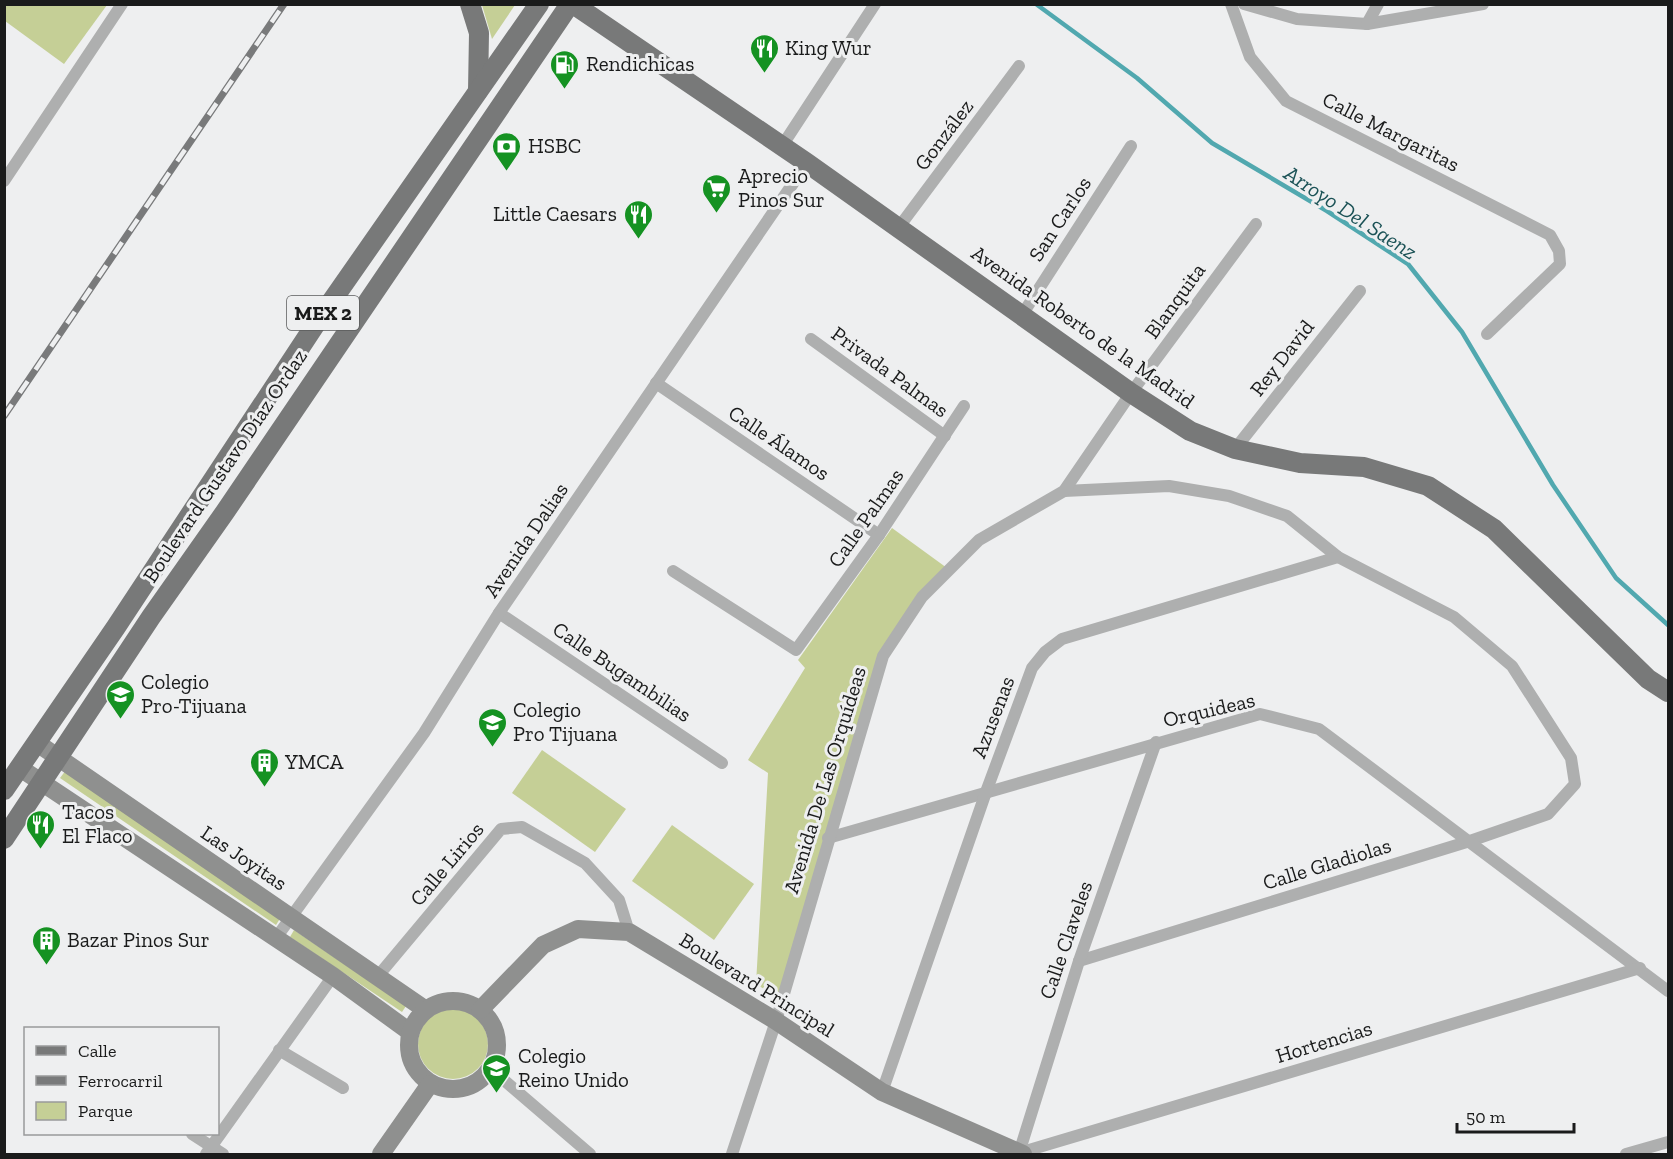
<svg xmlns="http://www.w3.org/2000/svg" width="1673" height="1159" font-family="'Zilla Slab',serif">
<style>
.green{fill:#c5cf96}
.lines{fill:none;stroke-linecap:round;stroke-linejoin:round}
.stream{stroke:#51a8af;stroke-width:4.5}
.street{stroke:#aeafaf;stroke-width:12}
.secondary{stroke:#8f908f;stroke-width:18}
.primary{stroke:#787979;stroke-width:20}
.rail-casing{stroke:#797a7b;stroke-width:7}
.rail{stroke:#eeeff0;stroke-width:4.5;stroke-dasharray:14;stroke-linecap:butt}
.labels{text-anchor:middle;stroke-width:6;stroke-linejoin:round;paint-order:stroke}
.shield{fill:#eeeff0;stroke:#5a5b5b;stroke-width:1.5}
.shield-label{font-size:20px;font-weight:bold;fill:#1a1b1b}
.poi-label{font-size:21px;fill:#1a1b1b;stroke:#eeeff0;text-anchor:start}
.street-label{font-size:21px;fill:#1a1b1b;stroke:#eeeff0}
.water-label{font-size:22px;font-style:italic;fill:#1b5256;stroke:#eeeff0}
</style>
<rect width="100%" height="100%" fill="#eeeff0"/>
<g class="green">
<polygon points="5,4 107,4 107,5 64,64 5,21"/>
<polygon points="482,5 515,5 492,39"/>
<polygon points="892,528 947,568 885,653 778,998 756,984 768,773 748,760 805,668 798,660"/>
<polygon points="542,750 626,809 595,852 512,793"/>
<polygon points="66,770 281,917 276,925 60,778"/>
<polygon points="672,825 754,884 714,940 632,881"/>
<polygon points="294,930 406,1006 402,1012 290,937"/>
<circle cx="453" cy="1044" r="35"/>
</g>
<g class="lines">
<polyline class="stream" points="1036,4 1137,78 1212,143 1327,211 1408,264 1462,332 1553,485 1616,578 1668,625"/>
<g class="street">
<polyline points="1231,4 1250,57 1286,101 1550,235 1559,251 1560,264 1487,334"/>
<polyline points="1244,4 1297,19 1367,24 1483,4"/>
<polyline points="1367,24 1378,4"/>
<polyline points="782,146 875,4"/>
<polyline points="4,181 122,4"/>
<polyline points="899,227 1019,66"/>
<polyline points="1022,315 1131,146"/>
<polyline points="811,339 945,436"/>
<polyline points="656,383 879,535"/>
<polyline points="1235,449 1360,291"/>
<polyline points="1064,491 1169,486 1229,496 1287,516 1338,557 1454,617 1512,666 1571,758 1575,784 1548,814 1470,841 1079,961"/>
<polyline points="673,571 796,650 879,535 964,406"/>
<polyline points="499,613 722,763"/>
<polyline points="828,838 1260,714 1319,729 1668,991"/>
<polyline points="276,938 424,733 499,613 807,163"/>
<polyline points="378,976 501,829 522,827 585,863 619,900 629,932"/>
<polyline points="279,1050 343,1088"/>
<polyline points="491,1069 590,1154"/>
<polyline points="882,1092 986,792 1032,668 1045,652 1062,639 1338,557"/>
<polyline points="192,1134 223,1154"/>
<polyline points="1019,1153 1640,968"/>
<polyline points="1019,1153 1079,961 1156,742"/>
<polyline points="206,1154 333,976"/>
<polyline points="732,1154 776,1021 883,656 922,597 979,540 1064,491 1131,393 1256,224"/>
<polyline points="1626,1154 1668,1142"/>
</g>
<g class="secondary">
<polyline points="37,743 426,1010"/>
<polyline points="20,768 333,976 410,1032"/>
<circle cx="453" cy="1045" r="44"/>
<polyline points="480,1010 543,945 578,929 629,932 776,1021 882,1092 1023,1154"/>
<polyline points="381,1154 430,1084"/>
</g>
<g class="primary">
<polyline points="470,4 479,33 478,91"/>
<polyline points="573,4 807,163 1131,393 1190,431 1235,449 1300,463 1364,467 1428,486 1494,529 1648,679 1668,692"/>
<polyline points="4,790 116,627 315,325 539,4"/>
<polyline points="4,839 151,617 225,512 570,4"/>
</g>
<defs>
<polyline id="rail" points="4,416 284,4"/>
</defs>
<use href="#rail" class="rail-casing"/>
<use href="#rail" class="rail"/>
</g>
<defs>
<symbol id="restaurant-pin" viewBox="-11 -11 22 30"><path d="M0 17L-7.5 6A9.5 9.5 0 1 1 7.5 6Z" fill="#159222" stroke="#eeeff0"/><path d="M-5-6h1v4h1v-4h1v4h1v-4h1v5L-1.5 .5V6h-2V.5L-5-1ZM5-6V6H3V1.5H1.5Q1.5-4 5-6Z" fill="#fff"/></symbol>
<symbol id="fuel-pin" viewBox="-11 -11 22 30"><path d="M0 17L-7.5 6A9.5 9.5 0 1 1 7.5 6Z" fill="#159222" stroke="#eeeff0"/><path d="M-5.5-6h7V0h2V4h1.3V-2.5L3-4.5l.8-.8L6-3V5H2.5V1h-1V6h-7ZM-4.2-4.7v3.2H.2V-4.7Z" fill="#fff"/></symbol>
<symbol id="bank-pin" viewBox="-11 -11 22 30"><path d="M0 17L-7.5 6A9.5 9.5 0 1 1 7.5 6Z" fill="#159222" stroke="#eeeff0"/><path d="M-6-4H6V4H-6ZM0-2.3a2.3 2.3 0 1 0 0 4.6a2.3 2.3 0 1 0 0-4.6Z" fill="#fff"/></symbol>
<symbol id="supermarket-pin" viewBox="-11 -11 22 30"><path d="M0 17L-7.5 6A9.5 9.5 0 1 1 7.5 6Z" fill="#159222" stroke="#eeeff0"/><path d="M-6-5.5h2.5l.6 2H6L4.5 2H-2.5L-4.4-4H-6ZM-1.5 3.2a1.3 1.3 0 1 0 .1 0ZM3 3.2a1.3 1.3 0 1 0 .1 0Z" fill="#fff"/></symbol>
<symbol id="school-pin" viewBox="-11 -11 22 30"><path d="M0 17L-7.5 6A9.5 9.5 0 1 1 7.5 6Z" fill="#159222" stroke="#eeeff0"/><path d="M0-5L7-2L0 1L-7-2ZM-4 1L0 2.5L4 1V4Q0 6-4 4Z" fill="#fff"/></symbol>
<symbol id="building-pin" viewBox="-11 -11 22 30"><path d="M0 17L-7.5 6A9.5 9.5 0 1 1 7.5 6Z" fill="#159222" stroke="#eeeff0"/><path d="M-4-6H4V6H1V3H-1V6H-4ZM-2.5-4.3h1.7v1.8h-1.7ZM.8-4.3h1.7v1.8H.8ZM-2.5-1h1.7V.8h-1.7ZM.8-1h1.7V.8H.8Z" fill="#fff"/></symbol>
</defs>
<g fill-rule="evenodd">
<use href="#restaurant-pin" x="748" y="32" width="33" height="45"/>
<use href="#fuel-pin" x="548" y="48" width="33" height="45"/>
<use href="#bank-pin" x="490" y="130" width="33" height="45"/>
<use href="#supermarket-pin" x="700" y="172" width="33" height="45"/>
<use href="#restaurant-pin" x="622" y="198" width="33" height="45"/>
<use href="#school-pin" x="104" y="678" width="33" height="45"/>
<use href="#school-pin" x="476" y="706" width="33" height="45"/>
<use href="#building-pin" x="248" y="746" width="33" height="45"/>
<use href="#restaurant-pin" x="24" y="808" width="33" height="45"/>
<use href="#building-pin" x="30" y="924" width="33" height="45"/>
<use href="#school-pin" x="480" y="1052" width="33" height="45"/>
</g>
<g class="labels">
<rect class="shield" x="287" y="296" width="72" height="34" rx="4.5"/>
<g class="shield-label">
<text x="323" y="320">MEX 2</text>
</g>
<g class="poi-label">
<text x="785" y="55">King Wur</text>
<text x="586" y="71">Rendichicas</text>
<text x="528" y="153">HSBC</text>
<text x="738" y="183">Aprecio<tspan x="738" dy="24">Pinos Sur</tspan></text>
<text x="617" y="221" text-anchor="end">Little Caesars</text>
<text x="141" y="689">Colegio<tspan x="141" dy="24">Pro-Tijuana</tspan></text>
<text x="513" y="717">Colegio<tspan x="513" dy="24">Pro Tijuana</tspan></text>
<text x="285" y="769">YMCA</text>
<text x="62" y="819">Tacos<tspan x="62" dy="24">El Flaco</tspan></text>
<text x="67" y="947">Bazar Pinos Sur</text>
<text x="518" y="1063">Colegio<tspan x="518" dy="24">Reino Unido</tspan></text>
</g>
<g class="street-label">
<text transform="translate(1391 132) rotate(27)" y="7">Calle Margaritas</text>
<text transform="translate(944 135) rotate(-53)" y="7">González</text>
<text transform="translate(1060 219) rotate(-57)" y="7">San Carlos</text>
<text transform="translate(1175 301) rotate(-54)" y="7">Blanquita</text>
<text transform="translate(1083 327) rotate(35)" y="7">Avenida Roberto de la Madrid</text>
<text transform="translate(1282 358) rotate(-52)" y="7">Rey David</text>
<text transform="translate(890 372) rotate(36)" y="7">Privada Palmas</text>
<text transform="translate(779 443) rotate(34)" y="7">Calle Álamos</text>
<text transform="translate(225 466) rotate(-56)" y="7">Boulevard Gustavo Díaz Ordaz</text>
<text transform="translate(866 518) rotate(-55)" y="7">Calle Palmas</text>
<text transform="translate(526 540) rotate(-56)" y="7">Avenida Dalias</text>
<text transform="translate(622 672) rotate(34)" y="7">Calle Bugambilias</text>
<text transform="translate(1209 710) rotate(-13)" y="7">Orquideas</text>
<text transform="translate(993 717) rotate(-69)" y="7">Azusenas</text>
<text transform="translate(825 780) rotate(-73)" y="7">Avenida De Las Orquídeas</text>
<text transform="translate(244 858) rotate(34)" y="7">Las Joyitas</text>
<text transform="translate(447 864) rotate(-50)" y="7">Calle Lirios</text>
<text transform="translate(1327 864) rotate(-17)" y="7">Calle Gladiolas</text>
<text transform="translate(1066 940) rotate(-71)" y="7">Calle Claveles</text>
<text transform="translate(757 985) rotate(32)" y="7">Boulevard Principal</text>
<text transform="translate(1324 1042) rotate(-17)" y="7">Hortencias</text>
</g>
<g class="water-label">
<text transform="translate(1351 212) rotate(33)" y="8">Arroyo Del Saenz</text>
</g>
</g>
<rect width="1673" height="1159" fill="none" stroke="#1a1b1b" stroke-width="12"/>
<rect x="24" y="1027" width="195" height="108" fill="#eeeff0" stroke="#999a9b" stroke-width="1.5"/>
<rect x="36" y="1046" width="30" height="9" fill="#787979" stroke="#999a9b" stroke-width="1.5"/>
<text x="78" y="1057" font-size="18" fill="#1a1b1b">Calle</text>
<rect x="36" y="1076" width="30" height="9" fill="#797a7b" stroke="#999a9b" stroke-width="1.5"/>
<text x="78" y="1087" font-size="18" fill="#1a1b1b">Ferrocarril</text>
<rect x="36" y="1102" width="30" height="18" fill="#c5cf96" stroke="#999a9b" stroke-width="1.5"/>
<text x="78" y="1117" font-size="18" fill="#1a1b1b">Parque</text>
<path d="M1457 1123v9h117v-9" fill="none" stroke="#1a1b1b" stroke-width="3"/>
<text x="1466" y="1123" font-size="18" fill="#1a1b1b" stroke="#eeeff0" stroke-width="4.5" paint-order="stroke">50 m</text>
</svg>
